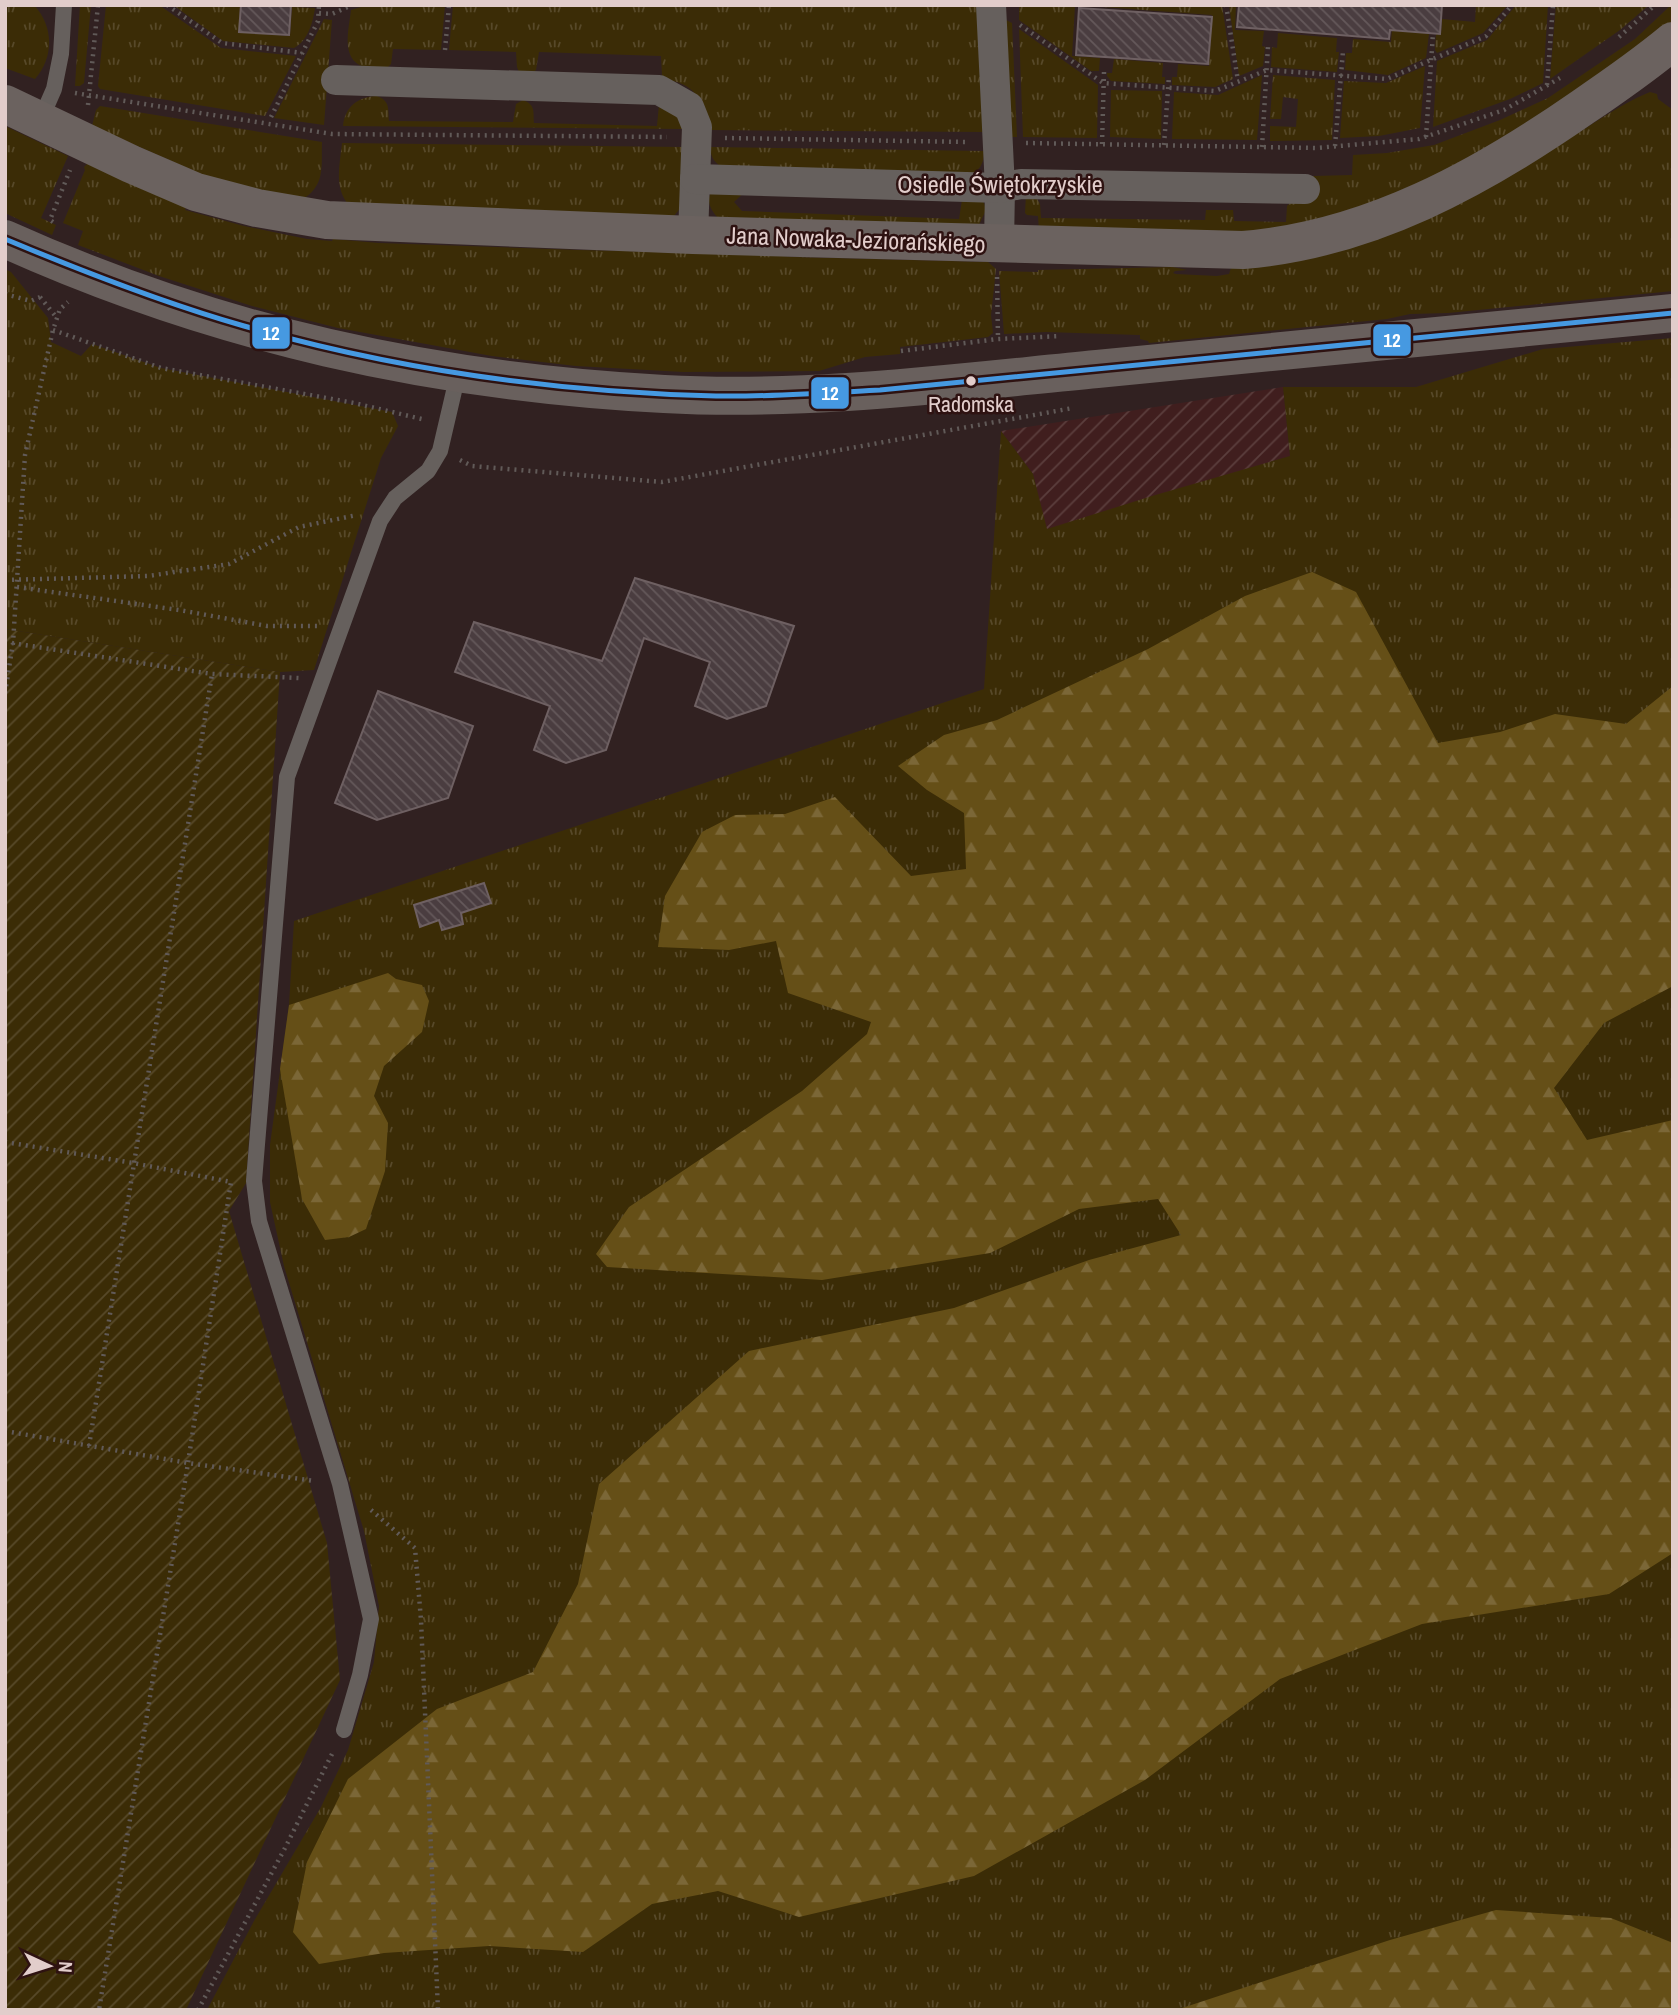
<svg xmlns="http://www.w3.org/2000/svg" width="1678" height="2015" font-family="'Archivo Narrow',sans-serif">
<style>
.industrial{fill:url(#industrial-furrows)}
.grass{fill:url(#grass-tufts)}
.forest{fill:url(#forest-firs)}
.garden{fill:url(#garden-furrows)}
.building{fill:url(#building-back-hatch);stroke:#6e6062;stroke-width:2}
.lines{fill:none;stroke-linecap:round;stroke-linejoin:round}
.path{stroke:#615a58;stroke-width:4.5;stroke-dasharray:2 5;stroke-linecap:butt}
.lane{stroke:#66605d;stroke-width:16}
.street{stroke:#66605d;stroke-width:30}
.secondary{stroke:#6b625f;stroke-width:38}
.primary{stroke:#69605d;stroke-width:38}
.bus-1-casing{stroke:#2e1211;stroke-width:10}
.bus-1{stroke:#4699e1;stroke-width:5}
.bus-dot{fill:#e2cdcb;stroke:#2e1211;stroke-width:2.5}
.labels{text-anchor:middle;stroke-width:5;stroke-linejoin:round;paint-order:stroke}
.bus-label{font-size:22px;fill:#e2cdcb;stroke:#2e1211}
.street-label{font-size:24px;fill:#e2cdcb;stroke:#2e1211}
.line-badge{stroke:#2e1211;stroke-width:2.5}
.badge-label{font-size:19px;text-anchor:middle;font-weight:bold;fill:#fff}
</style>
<defs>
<pattern id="industrial-furrows" width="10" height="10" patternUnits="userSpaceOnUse" patternTransform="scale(1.75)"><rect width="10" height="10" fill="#401e1e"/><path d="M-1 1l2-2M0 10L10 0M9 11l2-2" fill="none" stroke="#5b3e3d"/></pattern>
<pattern id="grass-tufts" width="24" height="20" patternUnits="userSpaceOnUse" patternTransform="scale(1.75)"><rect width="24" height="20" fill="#3b2c06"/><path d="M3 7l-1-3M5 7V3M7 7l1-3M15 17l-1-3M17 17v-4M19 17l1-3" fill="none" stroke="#574929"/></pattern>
<pattern id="forest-firs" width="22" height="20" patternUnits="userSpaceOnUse" patternTransform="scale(1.75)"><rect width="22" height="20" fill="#654f17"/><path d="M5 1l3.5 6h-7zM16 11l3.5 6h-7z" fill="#7b6737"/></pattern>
<pattern id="garden-furrows" width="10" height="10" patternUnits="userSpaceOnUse" patternTransform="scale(1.75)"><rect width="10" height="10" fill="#3b2c06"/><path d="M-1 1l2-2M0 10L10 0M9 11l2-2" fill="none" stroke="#574929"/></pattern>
<pattern id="building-back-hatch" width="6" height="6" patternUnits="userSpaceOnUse" patternTransform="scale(1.75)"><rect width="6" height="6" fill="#4a3d40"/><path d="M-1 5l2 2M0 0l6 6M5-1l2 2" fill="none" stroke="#64585a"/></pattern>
</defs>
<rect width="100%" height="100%" fill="#312121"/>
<polygon class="industrial" points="1283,387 1290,456 1046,530 1033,474 1001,431"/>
<g class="grass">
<path d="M5,5H34C54,27 54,57 35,79L5,68Z"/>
<polygon points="80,5 91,5 84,83 80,86 75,86"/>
<polygon points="106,5 159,5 221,48 296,56 265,116 100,89 98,86"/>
<path d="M173,5H240L239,32L290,36L292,7L315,8C313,22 308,41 294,48L223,41Z"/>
<path d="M368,5H445L441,50L393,49L391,64L387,68C380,68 370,69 364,67C340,59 349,29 351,10Z"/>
<path d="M453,5H978L984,132L710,130C705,113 702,94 684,85C677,81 669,81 662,76L661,56L539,52L536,70L531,74L519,72L517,67L516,52L449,50Z"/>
<polygon points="1019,5 1222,5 1233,79 1215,87 1172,85 1172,77 1177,77 1178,64 1209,66 1212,15 1075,5 1072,56 1100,58 1099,71 1091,71 1019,20"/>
<polygon points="1229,5 1236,5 1235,30 1264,31 1262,46 1265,47 1263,66 1239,76"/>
<polygon points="1476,5 1508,5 1483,33 1437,53 1435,50 1436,34 1441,34 1442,19 1475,22"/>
<polygon points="1516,5 1548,5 1543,83 1510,99 1433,127 1437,61 1487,40"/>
<polygon points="1556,5 1649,5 1620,30 1550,79"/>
<polygon points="1671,5 1673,22 1652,40 1454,171 1363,208 1288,227 1232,234 1039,231 1038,216 1027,215 1025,213 1026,195 1036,197 1040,204 1041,218 1205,220 1206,210 1233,210 1234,221 1286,222 1287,206 1312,181 1313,176 1352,175 1353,155 1387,153 1434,145 1500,120 1548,98 1635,39"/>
<polygon points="1393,16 1427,19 1426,34 1429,34 1426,58 1388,75 1345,70 1346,53 1352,53 1353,39 1391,42"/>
<polygon points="324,19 332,20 324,125 274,118"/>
<polygon points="1004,19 1012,23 1017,137 1010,137"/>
<polygon points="1019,29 1098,85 1097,138 1023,137"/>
<polygon points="1278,33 1337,38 1336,52 1339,52 1337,72 1271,67 1272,47 1277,48"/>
<polygon points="1114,59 1163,63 1162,77 1165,77 1165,84 1111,81 1107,76 1107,73 1112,73"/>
<polygon points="1425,66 1420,128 1379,136 1340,138 1344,81 1386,83"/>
<polygon points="1262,75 1257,140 1172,139 1174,92 1218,95"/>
<polygon points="1273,75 1335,80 1332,140 1270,141 1270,126 1296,127 1298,99 1283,97 1281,119 1270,119"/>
<polygon points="1111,90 1162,91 1161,139 1110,137"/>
<path d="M1650,92L1657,94L1658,99L1673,110V291L1448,313L1410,314L1387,319L1149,343L1148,341L1140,339V335L1046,332L1004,334L999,271L1038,272V270L1173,267L1187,270L1175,271L1173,273L1176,274L1217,276L1229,274L1231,268L1562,142C1592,126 1619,104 1650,92Z"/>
<path d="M377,96C390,101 388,108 389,121L513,122L516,104L523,100C536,105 533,112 534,123L657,126L659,104L674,109L684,129L343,126C345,107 357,97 377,96Z"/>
<path d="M100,106L322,142C321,165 326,185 303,199L219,182L92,126L96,110Z"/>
<polygon points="5,126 68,156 41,218 56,225 52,235 5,213"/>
<path d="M342,143L684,147L683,205L673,217L347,203C334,185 340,164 342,143Z"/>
<path d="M710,147L984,151C984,164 980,170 968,177L725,169C715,163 711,159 710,147Z"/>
<polygon points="88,163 186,207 185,210 244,226 307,239 332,241 333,239 379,243 578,250 763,254 794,257 988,262 996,269 991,315 993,333 988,337 900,347 900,354 865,357 819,371 683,372 576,366 492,356 338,328 252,306 159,276 78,245 83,231 63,223 85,170 84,167"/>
<path d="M748,189L734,202L742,211L959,219L962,200L976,197L984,203L986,210L977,229L718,218C711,210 706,202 711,192Z"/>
<polygon points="5,269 11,272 48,318 51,342 81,356 92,344 161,368 392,412 398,426 381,458 314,670 280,672 5,629"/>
<polygon points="1673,338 1673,2010 207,2010 254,1921 321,1807 348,1750 374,1662 379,1606 364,1531 284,1266 270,1202 270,1145 289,1005 294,921 984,689 1001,431 1033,474 1047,529 1152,496 1290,456 1283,387 1416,387 1543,349"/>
</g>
<g class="forest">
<polygon points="1312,572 1356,592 1438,743 1500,732 1555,714 1626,724 1673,686 1673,986 1604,1023 1554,1088 1587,1140 1673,1120 1673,1553 1609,1594 1422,1624 1280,1679 1145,1780 974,1876 799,1917 718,1891 652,1904 583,1952 489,1946 384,1953 319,1964 293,1932 307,1862 348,1779 437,1709 533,1672 578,1584 599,1484 749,1351 954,1308 1089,1260 1181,1235 1158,1199 1079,1209 990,1253 822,1280 607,1267 596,1254 629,1207 802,1091 867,1034 871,1022 788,993 776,941 729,950 658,947 665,896 702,832 735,815 785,814 835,797 911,876 966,869 964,813 927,790 898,766 944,735 997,720 1148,649 1245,596"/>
<polygon points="388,973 396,979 422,985 429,1001 422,1032 384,1066 374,1096 388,1123 385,1171 366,1229 349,1237 325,1240 302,1199 280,1069 289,1005"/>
<polygon points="1496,1910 1611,1918 1673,1943 1673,2010 1176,2010 1390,1940"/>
</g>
<polygon class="garden" points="5,629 280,672 246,1183 229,1211 327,1543 340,1680 186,2010 5,2010"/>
<g class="building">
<polygon points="241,5 291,5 289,35 239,32"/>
<polygon points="1239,5 1442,5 1440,34 1390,30 1389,39 1237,27"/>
<polygon points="1079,8 1212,17 1208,64 1076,55"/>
<polygon points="635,578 794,626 766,706 727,719 695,706 710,662 644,638 606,750 566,763 534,750 550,706 455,672 474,622 602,661"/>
<polygon points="378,691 473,726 448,798 377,820 335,803"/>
<polygon points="484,883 491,903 461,913 463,924 442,930 439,920 420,927 414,905"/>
</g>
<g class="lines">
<g class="path">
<polyline points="167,5 222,43 302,53"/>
<polyline points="1226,5 1238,81"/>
<polyline points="319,13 332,14 352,5"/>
<polyline points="1020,25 1103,83 1215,91 1267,70 1387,79 1486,36 1512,5"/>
<polyline points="1619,37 1655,5"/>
<polyline points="445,50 449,5"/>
<polyline points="1547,85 1553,5"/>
<polyline points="75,93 332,134 667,137"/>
<polyline points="88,105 98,5"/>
<polyline points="271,117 318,21 319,5"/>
<polyline points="1426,137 1433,33"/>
<polyline points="725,138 968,142"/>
<polyline points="1026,143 1316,148 1419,139 1504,110 1560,78"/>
<polyline points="1102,144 1104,72"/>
<polyline points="1164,145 1169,76"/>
<polyline points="1335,146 1343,51"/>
<polyline points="1262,147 1268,46"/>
<polyline points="53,222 50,220 70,170"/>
<polyline points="997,277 998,339"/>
<polyline points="5,294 31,301 40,297"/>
<polyline points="40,297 57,318"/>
<polyline points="53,330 161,368 354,403 426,420"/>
<polyline points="901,351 998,339 1061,336"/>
<polyline points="460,460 472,466 662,482 1073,408"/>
<polyline points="5,580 148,576 229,564 299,527 357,515"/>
<polyline points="17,587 179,610 267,626 317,626"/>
<polyline points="5,642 212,674 299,678"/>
<polyline points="5,693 13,643 25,455 53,330 60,309 68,302"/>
<polyline points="5,1142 133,1163 231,1182 188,1463 99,2010"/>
<polyline points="5,1431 188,1463 315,1481"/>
<polyline points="89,1446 212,674"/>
<polyline points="371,1510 415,1548 421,1620 438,2010"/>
<polyline points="198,2010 285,1848 334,1750"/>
</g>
<g class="lane">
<polyline points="40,121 54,89 61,54 64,5"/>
<polyline points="344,1730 360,1675 371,1619 340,1484 259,1221 254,1181 287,777 380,521 395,498 428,471 440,451 458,374"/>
</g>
<g class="street">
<polyline points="991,5 1000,188 999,244"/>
<polyline points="336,80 659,90 689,107 697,127 693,235"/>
<polyline points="695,179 1000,188 1021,184 1305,189"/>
</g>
<path class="secondary" d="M5,104L131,164L196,192L257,208L327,220L693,235L1243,250C1369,240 1481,178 1583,107C1614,86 1644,65 1673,41"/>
<path class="primary" d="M5,239C216,334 433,382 664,394C808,402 953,383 1097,369C1289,350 1481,332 1673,313"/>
<defs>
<path id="bus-1" d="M5,239C84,272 163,303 244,326C397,370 558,392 716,396C771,397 826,393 880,390L1673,313"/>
</defs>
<use href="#bus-1" class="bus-1-casing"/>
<use href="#bus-1" class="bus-1"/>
</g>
<circle class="bus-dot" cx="971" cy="381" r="6"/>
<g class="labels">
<g class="bus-label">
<text x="971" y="412">Radomska</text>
</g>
<g class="street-label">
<text x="1000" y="193">Osiedle Świętokrzyskie</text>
<text transform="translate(856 240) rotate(2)" y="8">Jana Nowaka-Jeziorańskiego</text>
</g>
</g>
<g class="line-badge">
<rect x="251" y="316" width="40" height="34" rx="7" fill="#4699e1"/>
<rect x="1372" y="323" width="40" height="34" rx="7" fill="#4699e1"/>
<rect x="810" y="376" width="40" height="34" rx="7" fill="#4699e1"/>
</g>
<g class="badge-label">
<text x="271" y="340">12</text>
<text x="1392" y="347">12</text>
<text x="830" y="400">12</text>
</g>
<rect width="1678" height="2015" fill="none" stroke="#e2cdcb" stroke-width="14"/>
<g transform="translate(49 1966) rotate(94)" stroke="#2e1211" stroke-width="5" paint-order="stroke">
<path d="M0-5L12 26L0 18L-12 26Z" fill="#e2cdcb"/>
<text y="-10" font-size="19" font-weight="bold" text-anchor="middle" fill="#e2cdcb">N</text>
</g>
</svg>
